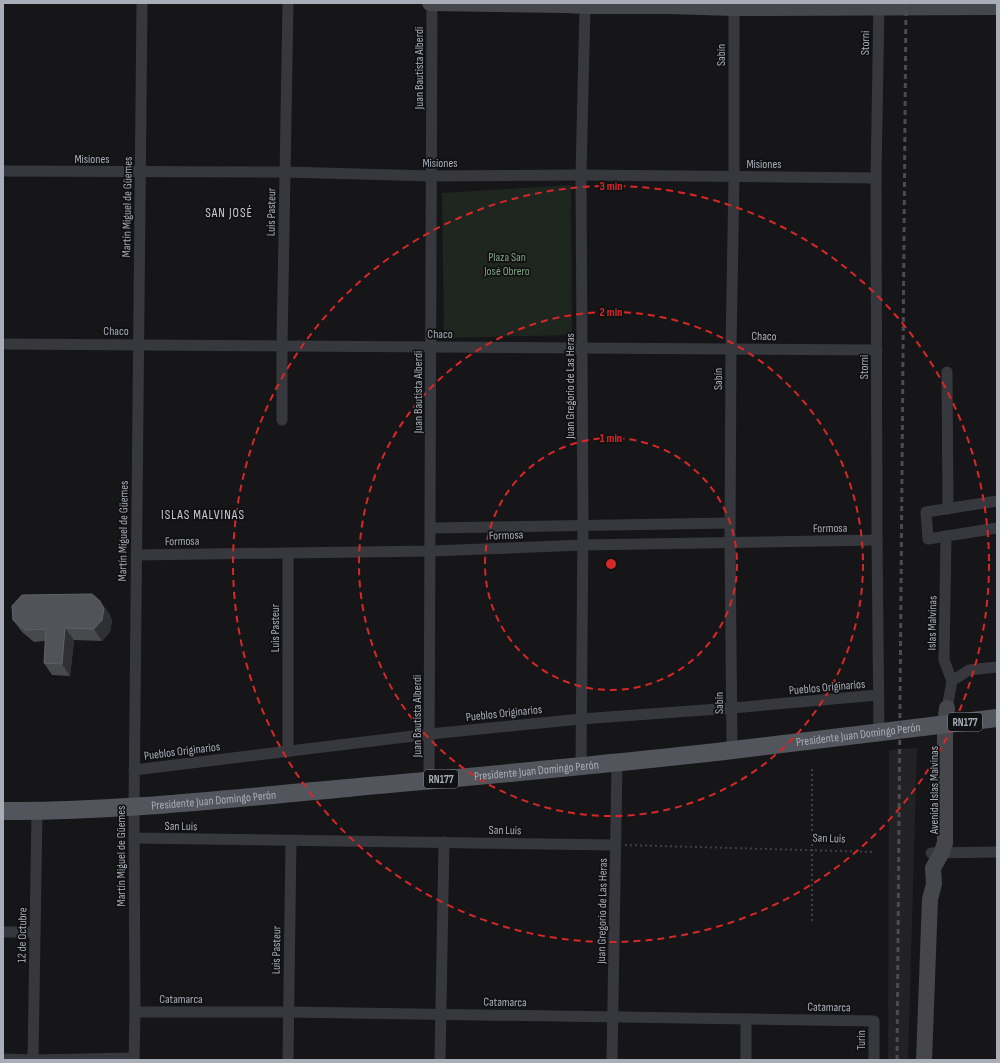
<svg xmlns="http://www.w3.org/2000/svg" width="1000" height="1063" font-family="'Sofia Sans Condensed',sans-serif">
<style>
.built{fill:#222225}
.park{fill:#1e261f}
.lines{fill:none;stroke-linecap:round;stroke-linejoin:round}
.path{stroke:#3d3f44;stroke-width:2;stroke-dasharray:2 3;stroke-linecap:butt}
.street{stroke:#37383d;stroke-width:11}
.secondary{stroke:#45474d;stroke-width:16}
.primary{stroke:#53555c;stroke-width:18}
.rail{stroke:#4a4c52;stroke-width:3;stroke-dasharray:5 4;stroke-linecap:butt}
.wall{fill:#47494d}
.shaded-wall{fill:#2f3033}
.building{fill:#525359;stroke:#5f6168}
.ring{fill:none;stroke:#d62828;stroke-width:2;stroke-dasharray:7 5}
.labels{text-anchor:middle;stroke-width:3.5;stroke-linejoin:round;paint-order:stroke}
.shield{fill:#111113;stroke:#7b7e86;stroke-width:1}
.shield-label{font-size:11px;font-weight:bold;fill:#a8adb8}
.street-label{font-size:12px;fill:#a8adb8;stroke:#111113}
.park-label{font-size:12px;fill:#7fa381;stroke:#111113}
.neighbourhood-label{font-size:13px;letter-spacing:1px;fill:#c9ccd4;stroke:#111113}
.centre{fill:#d62828;stroke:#111113;stroke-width:2}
.ring-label{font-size:12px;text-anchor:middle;font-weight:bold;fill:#d62828;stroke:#111113;stroke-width:3.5;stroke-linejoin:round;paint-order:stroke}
</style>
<rect width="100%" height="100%" fill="#161618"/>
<polygon class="built" points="917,748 908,1060 888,1060 889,750"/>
<polygon class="park" points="571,185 572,335 444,338 442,193"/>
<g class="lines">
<g class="path">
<polyline points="625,845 875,852"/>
<polyline points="812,921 812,767"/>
</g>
<g class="street">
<polyline points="879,3 876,178 877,540 879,732"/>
<polyline points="3,171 285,172 432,176 581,175 876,178"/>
<polyline points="3,344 877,350"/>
<polyline points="947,372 948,509"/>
<polyline points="282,420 282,346 288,3"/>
<polyline points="997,501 926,512 928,539 997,528"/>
<polyline points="431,528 730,523"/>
<polyline points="946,536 944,660 952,681 947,708"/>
<polyline points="136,555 431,551 583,545 877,540"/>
<polyline points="952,681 969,670 997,667"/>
<polyline points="732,750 730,542 731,349 734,177 734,8"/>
<polyline points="288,751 288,553"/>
<polyline points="581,766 583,525 581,175 585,6"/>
<polyline points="134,770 430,734 581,719 732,708 878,695"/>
<polyline points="429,780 432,3"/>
<polyline points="134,838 616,845"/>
<polyline points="931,853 997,852"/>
<polyline points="3,932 35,932"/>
<polyline points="135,1012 289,1012 874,1021 874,1060"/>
<polyline points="746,1019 746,1060"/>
<polyline points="3,1059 33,1060 134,1058"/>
<polyline points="33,1060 37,812"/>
<polyline points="134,1060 135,1012 134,808 142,3"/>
<polyline points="288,1060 291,840"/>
<polyline points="440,1060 444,842"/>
<polyline points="612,1060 617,762"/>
</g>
<g class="secondary">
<polyline points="430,3 565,5 585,6 669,6 734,8 997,7"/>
<polyline points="924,1060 930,899 934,884 933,868 941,854 945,843 945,724 947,708"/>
</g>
<path class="primary" id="s1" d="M3,811C118,812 233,798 348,788C477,776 605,765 733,750C821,739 909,728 997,718"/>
<polyline class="rail" points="897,1060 906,3"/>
</g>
<polygon class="wall" points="109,613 112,621 110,632 102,641 74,640 70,676 52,675 44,663 45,641 34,642 22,632 13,620"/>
<g class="shaded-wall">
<polygon points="100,601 109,613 112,621 110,632 102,641 94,629"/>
<polygon points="65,628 74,640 70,676 62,664"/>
</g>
<polygon class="building" points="92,594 100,601 104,609 102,620 94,629 65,628 62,664 44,663 46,629 26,630 13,620 12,606 22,595"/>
<g class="ring">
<circle cx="611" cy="564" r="126"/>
<circle cx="611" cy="564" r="252"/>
<circle cx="611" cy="564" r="378"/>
</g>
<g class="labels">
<g class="shield">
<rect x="948" y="713" width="34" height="18" rx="3"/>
<rect x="424" y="770" width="34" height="18" rx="3"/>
</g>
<g class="shield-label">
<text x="965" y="726">RN177</text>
<text x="441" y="783">RN177</text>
</g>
<g class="street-label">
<text transform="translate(865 43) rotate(-89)" y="4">Storni</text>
<text transform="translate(721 55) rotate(-90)" y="4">Sabín</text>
<text transform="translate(419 68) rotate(-90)" y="4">Juan Bautista Alberdi</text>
<text x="92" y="163">Misiones</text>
<text x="440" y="167">Misiones</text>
<text x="764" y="168">Misiones</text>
<text transform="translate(127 207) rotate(-89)" y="4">Martín Miguel de Güemes</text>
<text transform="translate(271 212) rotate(-89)" y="4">Luis Pasteur</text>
<text x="116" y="335">Chaco</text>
<text x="440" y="338">Chaco</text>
<text transform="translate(764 336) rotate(1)" y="4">Chaco</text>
<text transform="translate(864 367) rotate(-90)" y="4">Storni</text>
<text transform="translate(718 379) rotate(-90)" y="4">Sabín</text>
<text transform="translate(570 386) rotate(-90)" y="4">Juan Gregorio de Las Heras</text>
<text transform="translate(418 392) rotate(-90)" y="4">Juan Bautista Alberdi</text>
<text transform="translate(830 528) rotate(-1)" y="4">Formosa</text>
<text transform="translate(123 531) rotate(-89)" y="4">Martín Miguel de Güemes</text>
<text transform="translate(506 535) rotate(-2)" y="4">Formosa</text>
<text transform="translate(182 541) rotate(-1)" y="4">Formosa</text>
<text transform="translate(932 623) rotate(-89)" y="4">Islas Malvinas</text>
<text transform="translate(275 628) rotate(-90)" y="4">Luis Pasteur</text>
<text transform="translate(827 687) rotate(-5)" y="4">Pueblos Originarios</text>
<text transform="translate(719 703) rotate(-90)" y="4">Sabín</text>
<text transform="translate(504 713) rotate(-6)" y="4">Pueblos Originarios</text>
<text transform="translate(417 716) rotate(-90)" y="4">Juan Bautista Alberdi</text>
<text dy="4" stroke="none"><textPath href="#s1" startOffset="859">Presidente Juan Domingo Perón</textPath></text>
<text transform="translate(182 751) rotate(-7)" y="4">Pueblos Originarios</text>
<text dy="4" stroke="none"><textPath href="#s1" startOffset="535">Presidente Juan Domingo Perón</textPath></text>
<text transform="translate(934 790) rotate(-90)" y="4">Avenida Islas Malvinas</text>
<text dy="4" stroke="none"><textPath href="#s1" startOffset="211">Presidente Juan Domingo Perón</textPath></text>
<text transform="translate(181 826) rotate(1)" y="4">San Luis</text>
<text transform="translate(505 830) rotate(1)" y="4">San Luis</text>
<text transform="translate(829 838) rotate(2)" y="4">San Luis</text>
<text transform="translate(121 856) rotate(-90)" y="4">Martín Miguel de Güemes</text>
<text transform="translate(602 911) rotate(-89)" y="4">Juan Gregorio de Las Heras</text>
<text transform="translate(22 935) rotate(-89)" y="4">12 de Octubre</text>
<text transform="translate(276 950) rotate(-89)" y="4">Luis Pasteur</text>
<text x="181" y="1003">Catamarca</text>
<text transform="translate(505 1002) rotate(1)" y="4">Catamarca</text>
<text transform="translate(829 1007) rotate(1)" y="4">Catamarca</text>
<text transform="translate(861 1040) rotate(-90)" y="4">Turin</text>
</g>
<g class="park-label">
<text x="507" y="261">Plaza San<tspan x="507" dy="14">José Obrero</tspan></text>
</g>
<g class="neighbourhood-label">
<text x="229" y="217">SAN JOSÉ</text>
<text x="203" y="519">ISLAS MALVINAS</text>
</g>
</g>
<circle cx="611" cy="564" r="6" class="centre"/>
<g class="ring-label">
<text x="611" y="190">3 min</text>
<text x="611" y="316">2 min</text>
<text x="611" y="442">1 min</text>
</g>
<rect width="1000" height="1063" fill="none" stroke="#a8adb8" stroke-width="8"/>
</svg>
